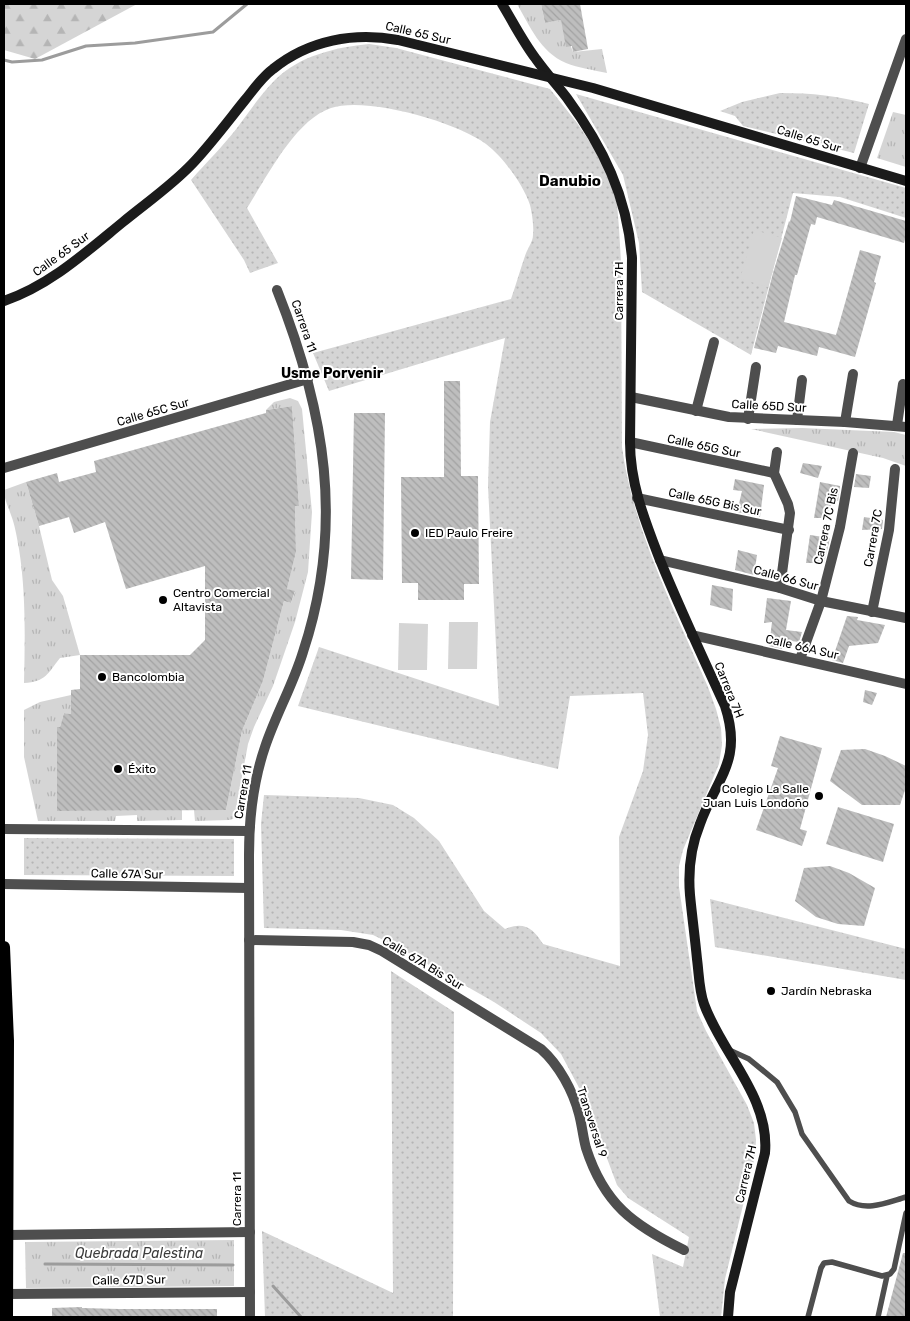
<svg xmlns="http://www.w3.org/2000/svg" width="910" height="1321" font-family="Rubik,sans-serif">
<style>
.grass{fill:url(#grass-tufts)}
.forest{fill:url(#forest-firs)}
.park{fill:url(#park-dots)}
.pitch{fill:#d5d5d5}
.lines{fill:none;stroke-linecap:round;stroke-linejoin:round}
.stream{stroke:#9c9c9c;stroke-width:3}
.building{fill:url(#building-back-hatch)}
.lane{stroke:#4e4e4e;stroke-width:5.5}
.street{stroke:#4e4e4e;stroke-width:10}
.secondary{stroke:#1b1b1b;stroke-width:10}
.primary{stroke:#000;stroke-width:12}
.poi-dot{fill:#000;stroke:#fff;stroke-width:2}
.labels{text-anchor:middle;stroke-width:4;stroke-linejoin:round;paint-order:stroke}
.street-label{font-size:12px;fill:#000;stroke:#fff}
.poi-label{font-size:12px;fill:#000;stroke:#fff;text-anchor:start}
.neighbourhood-label{font-size:14px;font-weight:bold;fill:#000;stroke:#fff}
.water-label{font-size:14px;font-style:italic;fill:#3d3d3d;stroke:#fff}
.quarter-label{font-size:15px;font-weight:bold;fill:#000;stroke:#fff}
</style>
<defs>
<pattern id="grass-tufts" width="24" height="20" patternUnits="userSpaceOnUse" patternTransform="scale(1.25)"><rect width="24" height="20" fill="#d5d5d5"/><path d="M3 7l-1-3M5 7V3M7 7l1-3M15 17l-1-3M17 17v-4M19 17l1-3" fill="none" stroke="#b5b5b5"/></pattern>
<pattern id="forest-firs" width="22" height="20" patternUnits="userSpaceOnUse" patternTransform="scale(1.25)"><rect width="22" height="20" fill="#d5d5d5"/><path d="M5 1l3.5 6h-7zM16 11l3.5 6h-7z" fill="#b5b5b5"/></pattern>
<pattern id="park-dots" width="8" height="8" patternUnits="userSpaceOnUse" patternTransform="scale(1.25)"><rect width="8" height="8" fill="#d5d5d5"/><path d="M2 2h.1M6 6h.1" fill="none" stroke="#b5b5b5" stroke-width="1.8" stroke-linecap="round"/></pattern>
<pattern id="building-back-hatch" width="6" height="6" patternUnits="userSpaceOnUse" patternTransform="scale(1.25)"><rect width="6" height="6" fill="#bebebe"/><path d="M-1 5l2 2M0 0l6 6M5-1l2 2" fill="none" stroke="#a2a2a2"/></pattern>
</defs>
<rect width="100%" height="100%" fill="#fff"/>
<g class="grass">
<path d="M517,4H541L545,23L561,20L573,52L602,49L607,73C594,70 578,68 566,63C540,52 530,26 517,4Z"/>
<polygon points="893,112 906,115 906,167 877,158"/>
<polygon points="290,398 298,401 302,409 312,512 308,572 295,622 273,686 254,727 248,744 235,814 233,819 229,820 195,821 194,810 226,810 242,731 263,681 284,601 291,603 295,592 287,589 296,552 295,506 299,506 292,406 266,410 274,402"/>
<polygon points="802,428 894,432 906,435 906,466 883,458 751,429"/>
<path d="M26,482L39,526L52,580L63,596L80,655L60,658C48,673 46,682 24,683C25,639 26,593 19,549C17,538 15,525 11,515C8,506 4,499 4,490Z"/>
<polygon points="71,695 71,714 64,713 60,727 57,727 57,811 182,810 182,820 137,821 137,815 116,816 115,821 38,821 24,757 24,710 40,702"/>
<polygon points="234,1240 234,1286 26,1288 25,1242"/>
</g>
<polygon class="forest" points="4,4 137,4 35,59 4,50"/>
<g class="park">
<path d="M369,44L396,48L550,89L577,123L598,154L609,177L617,204L619,228L621,262L622,447C633,530 675,611 708,687L716,709L721,728L722,745L719,764L683,850L679,866V887L697,1011L706,1031L747,1105L754,1123L756,1140L755,1156L725,1279L721,1317H660L652,1254L683,1267L689,1237L628,1198L617,1185L584,1097L561,1054L541,1033L494,1002L396,946L373,935L341,930L264,928L261,824L264,795L359,798L393,805L414,818L439,841L484,911L505,929C524,921 533,928 543,944L620,966L619,837L643,771L648,735L643,693L570,696L558,769L298,706L319,647L499,706L488,486L490,422L505,338L329,391L313,353L511,299C516,285 520,270 525,256C527,249 533,242 533,235C534,226 532,213 530,205C523,184 503,157 486,144C457,122 366,96 331,108C295,120 267,177 247,208L278,263L250,273L244,260L191,180C206,163 223,146 237,128C249,112 260,95 275,80C299,56 336,47 369,44Z"/>
<path d="M780,93C812,93 838,96 869,104L854,153L743,126L735,116L720,111L742,102Z"/>
<polygon points="576,94 906,188 906,218 840,197 793,193 751,355 642,292 639,243 623,175"/>
<polygon points="24,838 234,839 234,876 24,875"/>
<polygon points="710,899 906,949 906,980 715,947"/>
<polygon points="391,971 454,1012 453,1316 456,1317 265,1317 262,1231 393,1293"/>
</g>
<g class="pitch">
<polygon points="754,230 782,238 768,287 740,279"/>
<polygon points="449,622 478,622 477,669 448,669"/>
<polygon points="399,623 428,624 427,670 398,670"/>
</g>
<g class="lines">
<g class="stream">
<polyline points="4,60 12,62 42,60 86,46 135,43 213,32 247,4"/>
<polyline points="45,1264 233,1265"/>
<polyline points="273,1286 301,1317"/>
</g>
</g>
<g class="building">
<polygon points="541,4 580,4 588,49 573,52 572,46 566,47 561,20 545,23"/>
<polygon points="796,196 832,205 834,200 906,221 906,236 904,243 817,217 815,225 811,224 797,275 795,275 784,322 836,335 860,250 881,256 874,282 876,283 855,357 819,347 817,356 778,346 776,353 754,348 773,273 789,221 790,222"/>
<polygon points="444,381 460,381 461,476 478,476 479,584 464,584 464,600 418,600 418,583 402,583 401,477 444,477"/>
<polygon points="292,406 299,506 295,506 296,552 287,589 295,591 291,603 284,601 263,681 242,731 226,810 57,811 57,727 60,727 64,713 71,714 71,690 80,689 80,655 190,655 205,640 205,566 126,589 105,522 74,533 69,517 39,526 26,482 57,473 59,482 96,472 94,461 266,413 266,410"/>
<polygon points="354,413 385,413 383,580 351,579"/>
<polygon points="803,463 822,466 818,478 800,473"/>
<polygon points="856,474 871,476 869,488 854,487"/>
<polygon points="735,479 764,485 760,517 737,512 742,491 733,490"/>
<polygon points="820,482 840,486 838,501 832,501 827,518 814,518"/>
<polygon points="864,517 883,520 882,529 862,530"/>
<polygon points="810,535 830,538 824,563 806,563"/>
<polygon points="738,550 757,555 754,575 735,570"/>
<polygon points="712,585 733,589 732,611 710,605"/>
<polygon points="767,598 791,601 786,630 802,632 799,642 783,640 782,649 769,646 772,622 764,623"/>
<polygon points="847,616 858,617 857,620 885,625 878,643 849,646 843,663 832,660"/>
<polygon points="865,690 877,693 872,705 863,702"/>
<polygon points="780,736 822,748 800,829 807,831 802,846 756,830 778,768 771,766"/>
<polygon points="865,749 885,756 906,766 906,787 900,805 862,805 830,781 841,750"/>
<polygon points="838,807 894,824 883,862 826,844"/>
<polygon points="830,866 849,873 875,888 864,926 838,924 816,917 795,901 804,868"/>
<polygon points="903,1253 906,1253 906,1317 886,1317"/>
<polygon points="82,1307 82,1308 119,1309 217,1309 217,1317 52,1317 52,1308"/>
</g>
<g class="lines">
<g class="lane">
<path d="M727,1049L749,1059L777,1082L795,1112L802,1134L849,1201C867,1212 888,1202 906,1197"/>
<polyline points="808,1317 821,1268 824,1263 832,1262 882,1276 890,1274 894,1269 906,1213"/>
<polyline points="878,1317 887,1276"/>
</g>
<g class="street">
<polyline points="860,168 906,39"/>
<polyline points="631,397 729,417 845,422 906,427"/>
<polyline points="696,411 714,342"/>
<polyline points="748,419 756,367"/>
<polyline points="797,420 802,380"/>
<polyline points="845,422 853,374"/>
<polyline points="897,425 903,384"/>
<polyline points="630,442 774,473"/>
<polyline points="777,452 774,473 788,504 790,513 780,588"/>
<polyline points="4,468 308,379"/>
<polyline points="637,498 789,530"/>
<polyline points="660,560 780,588 821,601 906,618"/>
<polyline points="872,612 889,530 895,469"/>
<polyline points="692,635 906,684"/>
<polyline points="800,659 821,601 840,527 853,453"/>
<polyline points="4,829 249,831"/>
<polyline points="4,884 249,888"/>
<path d="M249,940L353,942L369,945L382,951L541,1049C559,1065 573,1091 579,1114C582,1125 583,1137 586,1148C604,1204 633,1225 684,1250"/>
<polyline points="8,1235 250,1232"/>
<polyline points="8,1294 250,1292"/>
<path d="M250,1317L249,855C249,818 253,782 265,747C276,714 293,685 303,652C345,525 325,411 277,290"/>
</g>
<g class="secondary">
<path d="M502,4C513,22 523,42 536,59C546,73 557,85 567,98C603,147 627,196 632,258L630,442C630,484 645,521 660,560C680,609 703,658 725,706C743,761 717,777 700,824C691,846 688,871 690,895C692,916 695,938 697,959C699,974 699,990 704,1004C722,1054 770,1097 765,1153L730,1292L728,1317"/>
<path d="M4,301C50,285 85,253 123,222C146,203 171,186 192,164C211,144 228,121 245,100C254,89 262,77 273,69C309,40 354,32 398,40L593,88L906,181"/>
</g>
<polyline class="primary" points="4,947 8,1041 7,1317"/>
</g>
<g class="poi-dot">
<circle cx="415" cy="533" r="5"/>
<circle cx="163" cy="600" r="5"/>
<circle cx="102" cy="677" r="5"/>
<circle cx="118" cy="769" r="5"/>
<circle cx="819" cy="796" r="5"/>
<circle cx="771" cy="991" r="5"/>
</g>
<g class="labels">
<g class="street-label">
<text transform="translate(418 33) rotate(13)" y="4">Calle 65 Sur</text>
<text transform="translate(809 139) rotate(17)" y="4">Calle 65 Sur</text>
<text transform="translate(61 254) rotate(-36)" y="4">Calle 65 Sur</text>
<text transform="translate(619 291) rotate(-90)" y="4">Carrera 7H</text>
<text transform="translate(304 326) rotate(71)" y="4">Carrera 11</text>
<text transform="translate(769 406) rotate(3)" y="4">Calle 65D Sur</text>
<text transform="translate(153 412) rotate(-16)" y="4">Calle 65C Sur</text>
<text transform="translate(704 446) rotate(12)" y="4">Calle 65G Sur</text>
<text transform="translate(715 502) rotate(12)" y="4">Calle 65G Bis Sur</text>
<text transform="translate(826 526) rotate(-78)" y="4">Carrera 7C Bis</text>
<text transform="translate(873 538) rotate(-80)" y="4">Carrera 7C</text>
<text transform="translate(786 578) rotate(15)" y="4">Calle 66 Sur</text>
<text transform="translate(802 647) rotate(13)" y="4">Calle 66A Sur</text>
<text transform="translate(729 690) rotate(68)" y="4">Carrera 7H</text>
<text transform="translate(243 792) rotate(-80)" y="4">Carrera 11</text>
<text transform="translate(127 874) rotate(1)" y="4">Calle 67A Sur</text>
<text transform="translate(423 963) rotate(31)" y="4">Calle 67A Bis Sur</text>
<text transform="translate(592 1122) rotate(72)" y="4">Transversal 9</text>
<text transform="translate(746 1174) rotate(-77)" y="4">Carrera 7H</text>
<text transform="translate(237 1199) rotate(-90)" y="4">Carrera 11</text>
<text transform="translate(129 1280) rotate(-1)" y="4">Calle 67D Sur</text>
</g>
<g class="poi-label">
<text x="425" y="537">IED Paulo Freire</text>
<text x="173" y="597">Centro Comercial<tspan x="173" dy="14">Altavista</tspan></text>
<text x="112" y="681">Bancolombia</text>
<text x="128" y="773">Éxito</text>
<text x="809" y="793" text-anchor="end">Colegio La Salle<tspan x="809" dy="14">Juan Luis Londoño</tspan></text>
<text x="781" y="995">Jardín Nebraska</text>
</g>
<g class="neighbourhood-label">
<text x="332" y="378">Usme Porvenir</text>
</g>
<g class="water-label">
<text x="139" y="1258">Quebrada Palestina</text>
</g>
<g class="quarter-label">
<text x="570" y="186">Danubio</text>
</g>
</g>
<rect width="910" height="1321" fill="none" stroke="#000000" stroke-width="10"/>
</svg>
